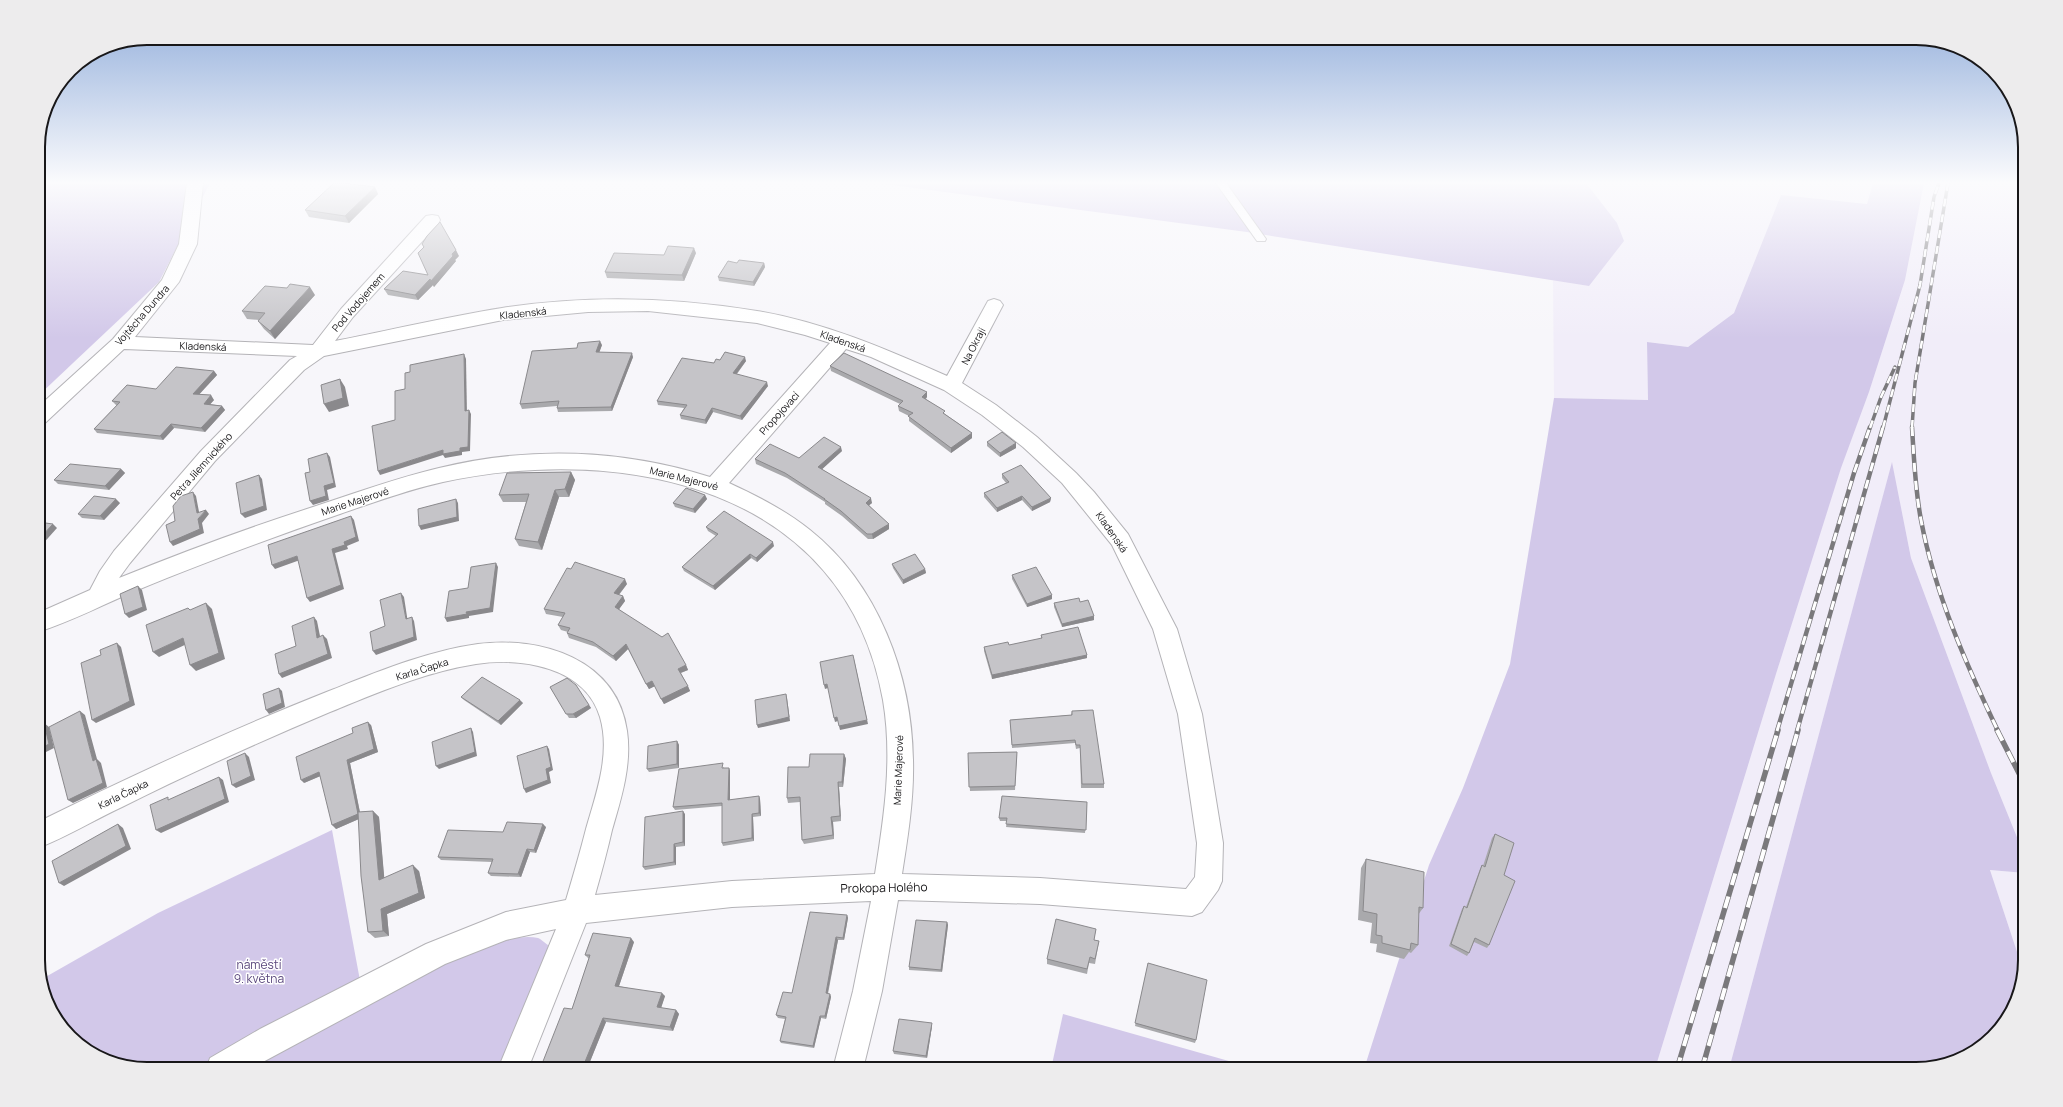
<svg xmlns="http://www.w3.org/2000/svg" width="2063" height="1107" font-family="Manrope,sans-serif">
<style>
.built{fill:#f1edf9}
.green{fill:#d2c8e9}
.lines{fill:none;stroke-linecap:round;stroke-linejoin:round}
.lane-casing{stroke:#b4b3b7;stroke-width:2}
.street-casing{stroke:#b4b3b7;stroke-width:2}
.lane{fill:#fff;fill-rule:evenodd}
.street{fill:#fff;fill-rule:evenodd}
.rail-far2-casing{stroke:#7a797c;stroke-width:3.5}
.rail-far1-casing{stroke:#7a797c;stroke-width:4.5}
.rail-casing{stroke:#7a797c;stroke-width:5.5}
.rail-far2{stroke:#fff;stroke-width:2.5;stroke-dasharray:8;stroke-linecap:butt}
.rail-far1{stroke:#fff;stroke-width:3;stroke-dasharray:9;stroke-linecap:butt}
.rail{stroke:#fff;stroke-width:4;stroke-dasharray:12;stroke-linecap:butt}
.wall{fill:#a9a9ac}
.shaded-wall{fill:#8a898c}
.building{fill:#c5c4c8;stroke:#8a898c}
.labels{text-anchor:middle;stroke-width:3;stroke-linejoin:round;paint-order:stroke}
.street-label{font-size:10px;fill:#181719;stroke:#fff}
.near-street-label{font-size:12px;fill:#181719;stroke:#fff}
.near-park-label{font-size:12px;fill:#5c497e;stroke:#fff}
.rim{fill:none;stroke:#181719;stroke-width:2}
</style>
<rect width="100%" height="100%" fill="#f7f6fa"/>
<g class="built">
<polygon points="1586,183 1873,183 1868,204 1781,195 1734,313 1688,347 1647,342 1648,400 1554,398 1553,280 1589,286"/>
<polygon points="1924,183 2025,183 2025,857 1991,773 1911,558 1892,463 1729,1069 1655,1069 1776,674 1841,467 1869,392 1905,280"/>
<polygon points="1990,870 2025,873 2025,960 2023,970"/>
</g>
<g class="green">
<polygon points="38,183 210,183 159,282 38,396"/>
<polygon points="877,183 1586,183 1617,223 1624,241 1589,286 1247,232"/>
<polygon points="1873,183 1924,183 1905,280 1869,392 1841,468 1776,674 1655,1069 1364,1069 1429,865 1463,788 1510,664 1554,398 1648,400 1647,342 1688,347 1734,313 1781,195 1867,204"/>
<polygon points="1892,462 1911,558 1991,773 2025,857 2025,873 1990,870 2023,970 2014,1009 1976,1051 1917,1069 1729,1069"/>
<path d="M332,830L364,1002C402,984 498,929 538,938C541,939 545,943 548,945L547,958L501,1069H194L192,1064L185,1069H147L98,1058L56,1020L42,979L158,913Z"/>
<polygon points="1063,1014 1257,1069 1051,1069"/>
</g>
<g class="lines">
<defs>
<polygon id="lane" points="1216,183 1226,183 1266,239 1265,241 1257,241"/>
<path id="street" d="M187,183H203L197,244L179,282L135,337L313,345L341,309L426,216L432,215L438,216L440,220L438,224L353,317L335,341C391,330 446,317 502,308C586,295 673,297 757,311C823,322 886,349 947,376L988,301L994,299L1000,301L1003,305L962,383L996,405L1037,437L1076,473L1094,492L1128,534L1177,629L1202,714L1223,843L1222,881L1218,890L1202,912L1192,916L1040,904L898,900L882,991L863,1069H833L853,991L871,901L732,907L586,923L528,1069H498L556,929L506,940L445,964L250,1069H206L210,1058L260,1029L426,944L506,912L566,900C573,876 580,853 586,829C596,794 611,754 600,717C585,667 521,657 476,664C425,672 377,693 330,712C259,742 190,773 122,807C94,820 67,837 38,848V822C133,775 230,730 329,691C377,672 427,651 478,644C541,636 617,659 627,731C632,765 621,799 612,830C607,852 601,874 595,895L732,881L875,874C884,817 893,759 883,700C845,487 624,443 443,482C407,490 372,503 337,515C271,538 205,562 140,589C106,603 73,621 38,632V613L90,590L100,571L114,551L201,451L290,360L297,356L124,349L45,423L38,425V407L113,339L162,280L179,244ZM648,311L757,323L805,335L830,343L710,477C622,449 529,446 439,468C397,478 355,493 313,507C248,528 183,552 119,578L130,563L215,461L304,370L324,356L503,320L588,312ZM846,349L871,357L944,390L982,415L1023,447L1062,483L1112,545L1153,629L1178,714L1197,843L1195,877L1186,889L1040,878L902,874C908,836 914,798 913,760C912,675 878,584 810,530C785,510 757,496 729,483Z"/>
</defs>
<use href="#lane" class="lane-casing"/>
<use href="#street" class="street-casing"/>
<use href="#lane" class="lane"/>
<use href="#street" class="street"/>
<defs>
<g id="rail-far2">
<polyline points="1870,428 1881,397 1895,367"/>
<polyline points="1883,428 1920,285 1934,197 1939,183"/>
<polyline points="1912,428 1915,383 1948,183"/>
</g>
<g id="rail-far1">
<path d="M1912,427C1914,458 1915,489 1921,520C1935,594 1966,664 1998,731"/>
<polyline points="1777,731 1854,473 1870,427"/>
<polyline points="1797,731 1883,427"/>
</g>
<g id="rail">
<polyline points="1997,730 2025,785"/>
<polyline points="1677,1069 1778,730"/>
<polyline points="1702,1069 1798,730"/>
</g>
</defs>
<use href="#rail-far2" class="rail-far2-casing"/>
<use href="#rail-far1" class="rail-far1-casing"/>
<use href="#rail" class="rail-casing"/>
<use href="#rail-far2" class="rail-far2"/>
<use href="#rail-far1" class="rail-far1"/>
<use href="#rail" class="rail"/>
</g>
<g class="wall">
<polygon points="375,187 378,194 349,223 309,217 305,210"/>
<polygon points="696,253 684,281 607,278 605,272 664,255"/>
<polygon points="459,256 455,260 456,261 434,287 433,285 418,300 388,295 384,289 428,275"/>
<polygon points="737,263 764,263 765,267 754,286 719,281 718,277"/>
<polygon points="315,295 275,339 264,329 258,321 259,320 247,319 242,311"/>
<polygon points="602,345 599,352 633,357 612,411 558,412 557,408 557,406 522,409 520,404 577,348"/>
<polygon points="720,360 746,361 737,374 768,386 742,420 713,412 706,424 681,419 680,415 684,408 658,405 657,401 714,363"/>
<polygon points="830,366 927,397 926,399 945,414 972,433 972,438 951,453 909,421 909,416 899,411 898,406 900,404 831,371"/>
<polygon points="214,371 217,375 199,394 214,400 210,404 222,406 225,410 205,432 174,428 163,440 97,433 94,429 117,405 116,405 112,401 156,389"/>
<polygon points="987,442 1016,448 1000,457 987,446"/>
<polygon points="842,451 822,469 872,503 869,505 889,529 873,539 868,539 842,516 825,504 825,502 787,478 756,464 755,459 799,458"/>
<polygon points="121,469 125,473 109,490 58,484 54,480"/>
<polygon points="571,472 575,480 569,497 559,497 542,550 519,546 515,539 526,502 503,502 499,495"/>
<polygon points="1002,474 1051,498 1050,502 1032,511 1022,500 997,512 984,497 984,493 1006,483 1002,478"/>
<polygon points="705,495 707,499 695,513 675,507 673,503"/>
<polygon points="120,503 104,520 82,518 78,514"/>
<polygon points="706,527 774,546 757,562 751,558 715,590 684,571 682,567 716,536 708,531"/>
<polygon points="892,564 925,569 926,573 903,584 893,568"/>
<polygon points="1012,575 1052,595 1052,599 1027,607 1012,579"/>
<polygon points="627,584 619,595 623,596 625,601 619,609 686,665 688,670 681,673 690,691 664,704 655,686 649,689 628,649 616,661 596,647 569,638 567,633 568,632 561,630 558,625 563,617 546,614 544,609"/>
<polygon points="1080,602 1094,616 1094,620 1062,627 1054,607 1054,603"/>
<polygon points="1041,635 1087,655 1087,658 992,679 984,651 984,647 1009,645 1041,639"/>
<polygon points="550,687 589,705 591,708 576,718 569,718"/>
<polygon points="461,697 523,703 501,725 464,700"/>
<polygon points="1072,711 1104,784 1104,788 1081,788 1080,748 1076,749 1075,743 1012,748 1010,720 1071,715"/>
<polygon points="371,725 378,752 350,763 360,812 373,811 379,817 384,878 419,871 425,898 387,914 389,936 375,938 368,932 359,819 336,829 320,776 304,783"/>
<polygon points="677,741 679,745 679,768 649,772 647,769"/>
<polygon points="1017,752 1015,790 970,791 968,753"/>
<polygon points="844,754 846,759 843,787 839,787 841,821 833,822 834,839 804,844 802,840 800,802 788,803 787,798"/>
<polygon points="724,767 724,768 729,768 730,771 730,800 759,796 760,799 761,816 753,817 754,841 723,846 722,843 722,806 675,810 673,807"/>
<polygon points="1087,802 1085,833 1006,827 1007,821 1000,821 999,818"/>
<polygon points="685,814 685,846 676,847 676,865 645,870 643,867"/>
<polygon points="546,827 536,853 530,852 521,877 491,876 488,873 492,862 441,860 438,857 503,832"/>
<polygon points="1495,834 1504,875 1489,945 1487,948 1474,942 1469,953 1467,956 1449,946 1462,909 1464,906 1466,907 1480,869 1482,865 1483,866 1492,838"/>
<polygon points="1366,859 1423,908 1418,915 1418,945 1411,953 1409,952 1404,959 1376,952 1377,944 1370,943 1372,923 1358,920 1361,868"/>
<polygon points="847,915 848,918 844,940 838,940 828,994 830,994 831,997 826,1019 821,1018 814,1048 781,1043 780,1041 785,1019 778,1018 776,1015 792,993"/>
<polygon points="947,922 948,925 942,972 909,970 909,967"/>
<polygon points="1096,929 1094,940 1099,941 1098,947 1095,964 1089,963 1087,974 1047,964 1047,959"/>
<polygon points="634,942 619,986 665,996 661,1008 676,1010 679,1014 673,1031 606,1022 587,1069 540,1069 572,1009 589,959 585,955"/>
<polygon points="1148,963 1196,1040 1195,1043 1135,1026"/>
<polygon points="932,1026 927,1058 894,1054 893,1051"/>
</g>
<g class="shaded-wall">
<polygon points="375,187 378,194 349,223 345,216"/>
<polygon points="694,248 696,253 684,281 682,275"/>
<polygon points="456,250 459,256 455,260 456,261 434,287 433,285 418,300 415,295"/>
<polygon points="764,263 765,267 754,286 753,282"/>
<polygon points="310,287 315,295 275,339 270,331"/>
<polygon points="600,341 602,345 598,356 596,352"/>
<polygon points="632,353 633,357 612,411 611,407"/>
<polygon points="464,354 466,359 467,415 465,411"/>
<polygon points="745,357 746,361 734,377 733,373"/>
<polygon points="214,371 217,375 196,398 193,394"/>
<polygon points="340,379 345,387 349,406 329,412 324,404"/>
<polygon points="767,382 768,386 742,420 740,416"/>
<polygon points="927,392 927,397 922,402 922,397"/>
<polygon points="211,395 214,400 207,408 204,404"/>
<polygon points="222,406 225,410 205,432 201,428"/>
<polygon points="712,408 713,412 706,424 705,420"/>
<polygon points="469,410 471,414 470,451 462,452 462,455 445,458 443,455 380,475 378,471 443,450"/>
<polygon points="171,424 174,428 163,440 160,436"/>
<polygon points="972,433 972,438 951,453 951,448"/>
<polygon points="1016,443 1016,448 1000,457 1000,453"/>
<polygon points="841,447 842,451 819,472 818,467"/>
<polygon points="327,453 330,457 336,487 327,490 329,500 313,505 310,501"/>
<polygon points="121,469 125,473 109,490 105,486"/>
<polygon points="571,472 575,480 569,497 565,489"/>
<polygon points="259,475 262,479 267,510 245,518 241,514"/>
<polygon points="555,490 559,497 542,550 538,542"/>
<polygon points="193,492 196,496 200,517 206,510 209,514 202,523 204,533 173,546 170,542 197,513"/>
<polygon points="705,495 707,499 695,513 693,509"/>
<polygon points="1022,496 1022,500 997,512 997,508"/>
<polygon points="871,498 872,503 867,507 866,503"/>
<polygon points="1051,498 1050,502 1032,511 1032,507"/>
<polygon points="116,499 120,503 104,520 100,516"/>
<polygon points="456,499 458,503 459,521 421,530 419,526"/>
<polygon points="351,516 354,520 359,541 347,546 348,549 335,553 344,589 310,602 307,598 332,549 344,542"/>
<polygon points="53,524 57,528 40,547 38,545 38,540"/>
<polygon points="889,524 889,529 873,539 872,534"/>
<polygon points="773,542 774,546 757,562 756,558"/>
<polygon points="750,554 751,558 715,590 713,586"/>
<polygon points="297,556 300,560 275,569 272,565"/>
<polygon points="496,563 498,567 493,612 469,616 469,618 447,622 445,618 466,612"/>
<polygon points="925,569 926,573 903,584 903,580"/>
<polygon points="625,579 627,584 616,598 614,593"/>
<polygon points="138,586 142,590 147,610 129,618 125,614"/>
<polygon points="401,593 404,597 408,623 406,619"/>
<polygon points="1052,595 1052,599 1027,607 1027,604"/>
<polygon points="623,596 625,601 617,612 615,607"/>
<polygon points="206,603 212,609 225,659 196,671 190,665"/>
<polygon points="1094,616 1094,620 1062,627 1062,624"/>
<polygon points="314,617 317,621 321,641 317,638"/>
<polygon points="412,617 414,621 417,640 376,655 373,651"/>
<polygon points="323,635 327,639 332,658 282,678 279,674"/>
<polygon points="183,638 189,643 159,657 153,652"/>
<polygon points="117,643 121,647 135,705 96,723 92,720"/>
<polygon points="626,644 628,649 616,661 613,656"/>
<polygon points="1087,655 1087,658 992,679 992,675"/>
<polygon points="854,659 868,724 840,730 839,726"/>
<polygon points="686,665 688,670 680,673 678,669"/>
<polygon points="652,681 655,686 649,689 646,684"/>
<polygon points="827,684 828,688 825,689 824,685"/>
<polygon points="688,686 690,691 664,704 661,699"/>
<polygon points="279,688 282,691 285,707 269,714 266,710"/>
<polygon points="786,694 787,698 790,721 758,728 757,725"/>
<polygon points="520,700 523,703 501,725 498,721"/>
<polygon points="589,705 591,708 576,718 573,714"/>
<polygon points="80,711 85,715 97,759 101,763 107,787 73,803 68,800 93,761"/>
<polygon points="837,717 838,721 835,722 834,718"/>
<polygon points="368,722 371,725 378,752 350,763 361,818 336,829 332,825 347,760"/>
<polygon points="44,723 49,727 54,748 38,756 38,750"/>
<polygon points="471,728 473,732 477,756 439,769 436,766"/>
<polygon points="677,741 679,745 679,768 677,764"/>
<polygon points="547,746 549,749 553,770 549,772 551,783 526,793 524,789 546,769"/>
<polygon points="245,753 249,757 255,780 236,788 232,785"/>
<polygon points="844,754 846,759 843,787 842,782"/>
<polygon points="729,768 730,771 730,804 728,800"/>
<polygon points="319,772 323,775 304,783 301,780"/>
<polygon points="219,777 223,780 229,802 161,833 156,830"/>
<polygon points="838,782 839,787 841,821 840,816"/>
<polygon points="759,796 760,799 761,816 759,813"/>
<polygon points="373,811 379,817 385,886 379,880"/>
<polygon points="683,811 685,814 685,846 683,842"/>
<polygon points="752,814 753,817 754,841 752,838"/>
<polygon points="831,817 833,822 834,839 833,835"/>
<polygon points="118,824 123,828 131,849 64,886 59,883"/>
<polygon points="543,824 546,827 536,853 534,850"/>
<polygon points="674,844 676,847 676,865 674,862"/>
<polygon points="527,849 530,852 521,877 518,874"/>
<polygon points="413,865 419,871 425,898 387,914 389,936 383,931 381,909"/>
<polygon points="847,915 848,918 844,940 843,938"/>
<polygon points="947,922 948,925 942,972 941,970"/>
<polygon points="836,937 838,940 827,996 826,993"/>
<polygon points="631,938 634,942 618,989 615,986"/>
<polygon points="662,993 665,996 660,1011 657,1007"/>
<polygon points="830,994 831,997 826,1019 825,1016"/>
<polygon points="676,1010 679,1014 673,1031 670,1027"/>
<polygon points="820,1016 821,1018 814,1048 813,1046"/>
<polygon points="603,1018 606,1022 587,1069 582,1069"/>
<polygon points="932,1023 932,1026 927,1058 926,1056"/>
</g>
<g class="building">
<polygon points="334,183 343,183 375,187 345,216 305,210"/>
<polygon points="440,222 456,250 452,254 453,256 431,281 430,279 415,295 384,289 403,271 428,275 418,253 424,247 422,244 427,236"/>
<polygon points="668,246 694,248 682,275 605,272 614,253 664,255"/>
<polygon points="739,260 764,263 753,282 718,277 728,261 737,263"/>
<polygon points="290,284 310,287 270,331 258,321 265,313 242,311 265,286 287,288"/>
<polygon points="600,341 596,352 632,353 611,407 557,408 559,401 520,404 532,351 577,348 578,343"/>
<polygon points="725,352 745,357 733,373 767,382 740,416 712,408 705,420 680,415 687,405 657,401 682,358 714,363 716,359 720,360"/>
<polygon points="844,353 927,392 922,397 945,411 943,413 972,433 951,448 908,416 913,413 898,406 903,401 830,366"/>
<polygon points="464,354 465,411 469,410 468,447 460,448 460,451 443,454 443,450 378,471 372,426 395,420 395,391 405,389 405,373 410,372 410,365"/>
<polygon points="176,367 214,371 193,394 211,395 204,404 222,406 201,428 171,424 160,436 94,429 120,402 112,401 127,385 156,389"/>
<polygon points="340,379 343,398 324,404 321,385"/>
<polygon points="1002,432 1016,443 1000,453 987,442"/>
<polygon points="824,437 841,447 818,467 871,498 866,503 889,524 872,534 867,534 841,511 824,499 825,499 785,473 755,459 770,444 799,458"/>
<polygon points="327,453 334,483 324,486 326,496 310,501 305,473 310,472 308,459"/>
<polygon points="70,464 121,469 105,486 54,480"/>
<polygon points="1021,465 1051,498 1032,507 1022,496 997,508 984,493 1009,482 1002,474"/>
<polygon points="571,472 565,489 555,490 538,542 515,539 529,494 499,495 507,473"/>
<polygon points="259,475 264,506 241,514 236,483"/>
<polygon points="686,488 705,495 693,509 673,503"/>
<polygon points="193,492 197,513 206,510 198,519 200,529 170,542 166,525 175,521 173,506 181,496"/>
<polygon points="94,496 116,499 100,516 78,514"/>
<polygon points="456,499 457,517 419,526 418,509"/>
<polygon points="724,511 773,542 756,558 750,554 713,586 682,567 718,534 706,527"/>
<polygon points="351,516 356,537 344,542 345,545 332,549 341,585 307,598 297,556 272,565 268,545"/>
<polygon points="38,522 53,524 38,540"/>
<polygon points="915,554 925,569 903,580 892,564"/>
<polygon points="575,562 625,579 614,593 623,596 615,607 662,637 668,633 686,665 678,669 688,686 661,699 652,681 646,684 626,644 613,656 593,642 567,633 570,628 558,625 565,613 544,609 567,568 571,569"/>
<polygon points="496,563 490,608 466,612 467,614 445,618 449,591 468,588 471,567"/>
<polygon points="1036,567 1052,595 1027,604 1012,575"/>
<polygon points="138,586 143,607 125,614 120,594"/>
<polygon points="401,593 406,619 412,617 414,637 373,651 370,632 385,626 380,600"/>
<polygon points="1079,598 1080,602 1088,600 1094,616 1062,624 1054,603"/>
<polygon points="206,603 219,653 190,665 183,638 153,652 146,625 188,608 190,610"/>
<polygon points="314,617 317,638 323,635 328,654 279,674 275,654 296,646 292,626"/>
<polygon points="1078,627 1087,655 992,675 984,647 1008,642 1009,645 1042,638 1041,635"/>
<polygon points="117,643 130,701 92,720 81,663 101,655 100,650"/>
<polygon points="853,655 867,720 839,726 837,717 834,718 827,684 824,685 820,662"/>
<polygon points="482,677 520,700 498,721 461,697"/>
<polygon points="567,678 576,685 589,705 573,714 566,714 550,687"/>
<polygon points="279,688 282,703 266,710 263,694"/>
<polygon points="786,694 789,717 757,725 755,700"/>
<polygon points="1093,710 1104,784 1082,784 1080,745 1076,745 1075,740 1012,745 1010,720 1072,715 1072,711"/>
<polygon points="80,711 93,761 96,759 103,783 68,800 49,727"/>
<polygon points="368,722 374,749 347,760 358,814 332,825 319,772 301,780 296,757 353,733 352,728"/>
<polygon points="44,723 49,744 38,750 38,726"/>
<polygon points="471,728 475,752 436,766 432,742"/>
<polygon points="677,741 677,764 647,769 648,746"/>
<polygon points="547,746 551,767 546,769 548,780 524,789 517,756"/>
<polygon points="1017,752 1015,786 969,787 968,753"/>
<polygon points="245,753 251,776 232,785 227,761"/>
<polygon points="810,754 844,754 842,782 838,782 840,816 831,817 833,835 802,840 800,797 787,798 788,767 809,767"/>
<polygon points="723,763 722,768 729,768 728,800 759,796 759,813 752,814 752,838 722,843 722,803 673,807 679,769"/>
<polygon points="219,777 225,799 156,830 150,805 168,797 168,800"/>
<polygon points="1002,796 1087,802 1086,830 1006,824 1007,818 999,818"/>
<polygon points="373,811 379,880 413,865 419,893 381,909 383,931 368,932 361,876 358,812"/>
<polygon points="683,811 683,842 674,844 674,862 643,867 645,817"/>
<polygon points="507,822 543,824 534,850 527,849 518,874 488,873 493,859 438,857 448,830 503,832"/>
<polygon points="118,824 126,846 59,883 52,861"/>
<polygon points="1495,834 1514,843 1504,875 1515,881 1489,945 1475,938 1469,953 1451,944 1464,906 1467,908 1482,865 1485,867"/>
<polygon points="1366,859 1424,872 1423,908 1419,907 1418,945 1411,943 1410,950 1382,943 1382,936 1376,935 1377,914 1363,911"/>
<polygon points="810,912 847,915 843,938 836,937 826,993 830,994 825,1016 820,1016 813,1046 780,1041 786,1017 776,1015 783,992 792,993"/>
<polygon points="1056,919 1096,929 1094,940 1099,941 1095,959 1090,957 1087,969 1047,959"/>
<polygon points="916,920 947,922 941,970 909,967"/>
<polygon points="593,933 631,938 615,986 662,993 657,1007 676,1010 670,1027 603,1018 582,1069 540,1069 564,1008 572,1009 590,955 585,955"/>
<polygon points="1148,963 1207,980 1196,1040 1135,1023"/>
<polygon points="899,1019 932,1023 926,1056 893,1051"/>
</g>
<linearGradient id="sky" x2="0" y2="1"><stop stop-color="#8facda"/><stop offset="0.54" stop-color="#fbfbfd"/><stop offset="1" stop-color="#fbfbfd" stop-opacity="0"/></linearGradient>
<rect width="2063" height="338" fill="url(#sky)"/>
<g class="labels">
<g class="street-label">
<text transform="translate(358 302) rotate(-49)" y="4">Pod Vodojemem</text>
<text transform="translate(523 313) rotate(-6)" y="4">Kladenská</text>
<text transform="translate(142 315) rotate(-49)" y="4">Vojtěcha Dundra</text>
<text transform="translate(843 341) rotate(19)" y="4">Kladenská</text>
<text transform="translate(203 346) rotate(2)" y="4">Kladenská</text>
<text transform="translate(973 346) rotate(-63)" y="4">Na Okraji</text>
<text transform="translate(779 413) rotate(-48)" y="4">Propojovací</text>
<text transform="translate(201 466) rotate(-48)" y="4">Petra Jilemnického</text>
<text transform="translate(684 478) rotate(14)" y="4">Marie Majerové</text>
<text transform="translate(355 501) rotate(-18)" y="4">Marie Majerové</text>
<text transform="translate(1112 532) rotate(55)" y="4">Kladenská</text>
<text transform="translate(422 669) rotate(-17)" y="4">Karla Čapka</text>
<text transform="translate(898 770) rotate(-88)" y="4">Marie Majerové</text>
<text transform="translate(123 794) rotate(-26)" y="4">Karla Čapka</text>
</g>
<g class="near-street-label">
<text transform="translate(884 888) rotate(-1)" y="4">Prokopa Holého</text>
</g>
<g class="near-park-label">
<text x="259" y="969">náměstí<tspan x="259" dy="14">9. května</tspan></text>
</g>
</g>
<path d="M0 0H2063V1107H0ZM147 45H1916A102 102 0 0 1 2018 147V960A102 102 0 0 1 1916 1062H147A102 102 0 0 1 45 960V147A102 102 0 0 1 147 45Z" fill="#edeced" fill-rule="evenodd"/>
<path class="rim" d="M147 45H1916A102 102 0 0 1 2018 147V960A102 102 0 0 1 1916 1062H147A102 102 0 0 1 45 960V147A102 102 0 0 1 147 45Z"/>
</svg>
